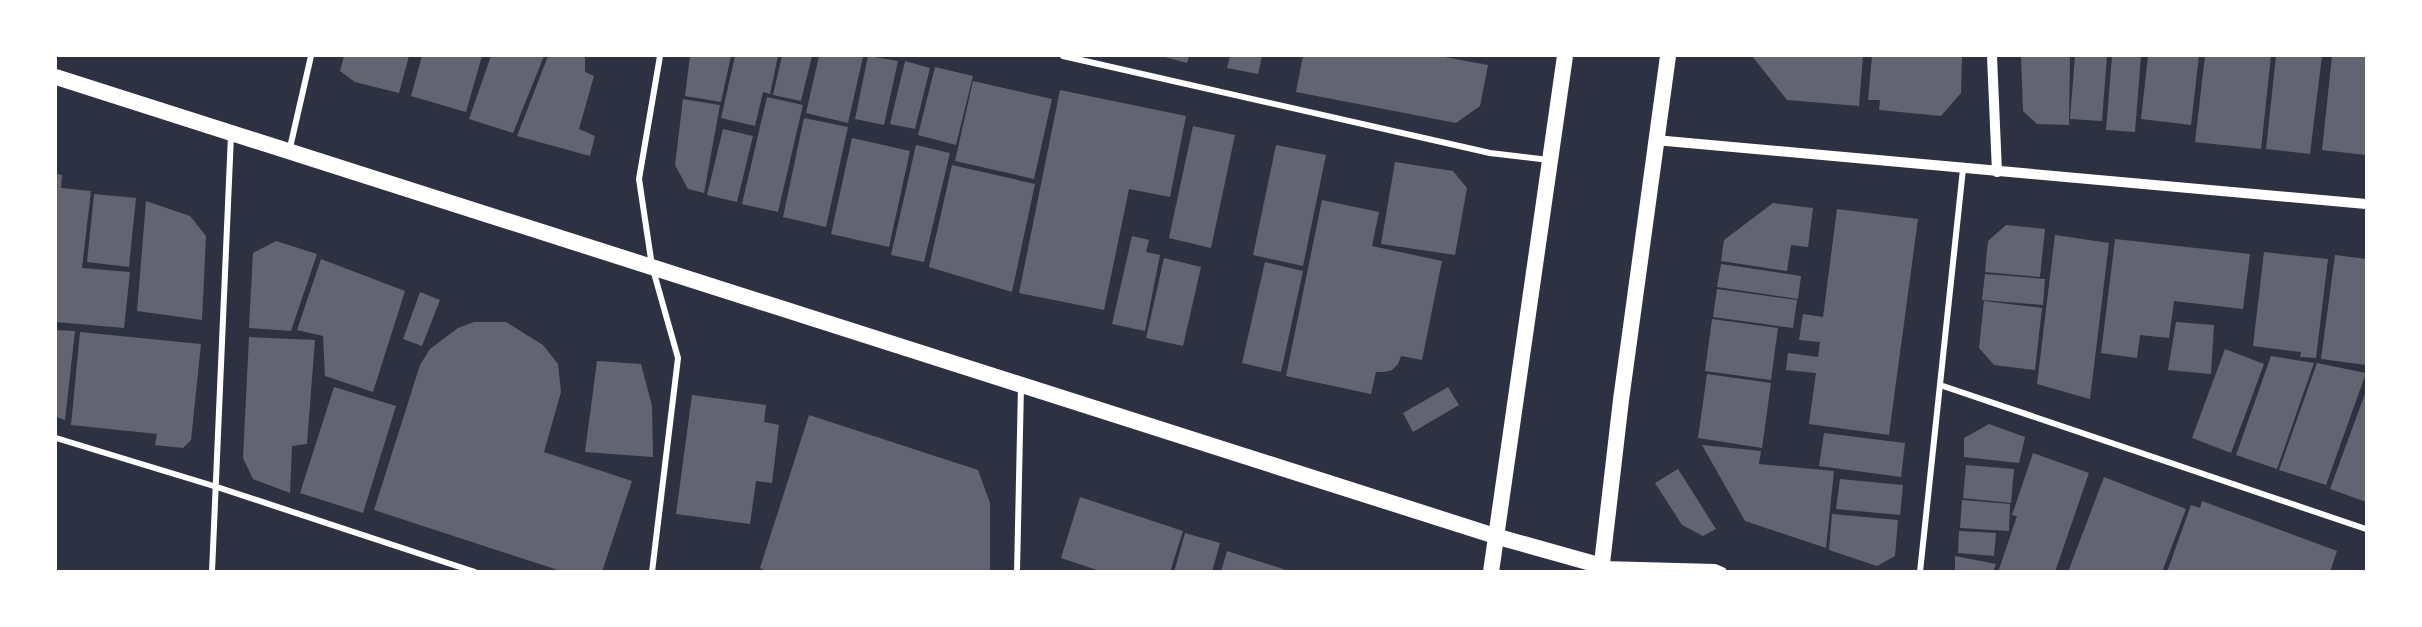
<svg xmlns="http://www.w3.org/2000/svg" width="2422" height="627" font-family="Jost,sans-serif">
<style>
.building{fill:#626471}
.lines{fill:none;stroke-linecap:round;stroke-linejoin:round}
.minor{stroke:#fff;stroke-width:6}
.tertiary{stroke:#fff;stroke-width:10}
.trunk{stroke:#fff;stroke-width:16}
</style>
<rect width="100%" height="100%" fill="#2d3142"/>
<g class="building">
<polygon points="344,56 409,56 399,93 355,82 340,71"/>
<polygon points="422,56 482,56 466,112 411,96"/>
<polygon points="491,56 544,56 513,133 469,119"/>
<polygon points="548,56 585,56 585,72 594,76 579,129 595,136 590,156 517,136"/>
<polygon points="690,56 731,56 721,102 685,96"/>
<polygon points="735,56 778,56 770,94 763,92 755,126 721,118"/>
<polygon points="782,56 812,56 801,101 773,95"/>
<polygon points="819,56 863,57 848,123 806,113"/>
<polygon points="868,56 898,61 884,125 855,119"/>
<polygon points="1161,56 1189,56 1187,63"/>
<polygon points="1230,56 1262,56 1258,74 1227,68"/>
<polygon points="1303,56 1439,56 1488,65 1480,106 1456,123 1296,92"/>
<polygon points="1752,56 1863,56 1859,106 1787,100"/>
<polygon points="1872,56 1962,56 1961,93 1941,116 1879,110 1880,100 1868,100"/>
<polygon points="2021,56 2070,56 2069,125 2037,124 2023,111"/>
<polygon points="2075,56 2107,56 2102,121 2070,119"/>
<polygon points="2112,56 2141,56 2135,132 2106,130"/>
<polygon points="2148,56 2199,56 2191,125 2141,119"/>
<polygon points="2205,56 2271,56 2261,149 2195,142"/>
<polygon points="2276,56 2322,56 2310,154 2266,149"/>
<polygon points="2332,56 2366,56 2366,155 2322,150"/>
<polygon points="905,61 930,68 915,129 890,124"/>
<polygon points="935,67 973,76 956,145 918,135"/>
<polygon points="973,81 1052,99 1034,179 955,161"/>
<polygon points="1060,90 1186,116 1170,197 1129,189 1104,310 1019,293"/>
<polygon points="767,97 803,105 778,212 742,204"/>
<polygon points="683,99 720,105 704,193 688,189 675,165"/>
<polygon points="804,118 848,127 826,227 783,217"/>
<polygon points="1193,126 1235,135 1211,248 1169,238"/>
<polygon points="723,129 753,136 737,202 707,195"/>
<polygon points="852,138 910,151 889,247 831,234"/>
<polygon points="916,145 950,153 924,262 891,255"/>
<polygon points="1276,145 1326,155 1303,266 1253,255"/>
<polygon points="1395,162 1453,171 1467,188 1455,255 1381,244"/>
<polygon points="952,165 1035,184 1012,292 929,267"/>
<polygon points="56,174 62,175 61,188 91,191 82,268 130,272 124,328 56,322"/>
<polygon points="94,194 136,198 129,267 87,262"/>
<polygon points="1322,200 1379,212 1372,246 1442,261 1422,360 1401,356 1398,364 1392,370 1384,372 1376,372 1371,394 1286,376"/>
<polygon points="146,201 190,216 206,236 202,320 137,311"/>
<polygon points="1773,203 1813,208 1808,247 1791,245 1787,271 1721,261 1724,240"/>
<polygon points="1837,209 1918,219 1889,435 1809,424 1816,373 1786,370 1788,353 1818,357 1820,342 1799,340 1803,314 1823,317"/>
<polygon points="2006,225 2045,229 2040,277 1985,272 1988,241"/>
<polygon points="2055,235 2109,243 2090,399 2037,384"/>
<polygon points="1132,236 1149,240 1146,252 1160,255 1145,331 1112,324"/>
<polygon points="2115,239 2250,254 2243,309 2174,301 2169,338 2140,335 2137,358 2101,353"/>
<polygon points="276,241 317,254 291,331 249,328 253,253"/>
<polygon points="2264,252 2328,259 2316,358 2300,357 2301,352 2253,346"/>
<polygon points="2335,255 2366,259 2366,365 2321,359"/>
<polygon points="1164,258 1201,267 1183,346 1146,338"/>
<polygon points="321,259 405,291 373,392 325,376 323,336 297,330"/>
<polygon points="1265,262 1303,271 1281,372 1242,363"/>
<polygon points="1721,264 1801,276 1798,299 1717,287"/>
<polygon points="1985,274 2045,279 2043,305 1982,300"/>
<polygon points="1717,289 1797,300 1793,328 1713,317"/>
<polygon points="420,292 440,300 422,346 403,339"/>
<polygon points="1984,301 2042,308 2035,370 1994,365 1979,348"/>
<polygon points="1712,319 1778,328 1771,380 1705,371"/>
<polygon points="474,322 506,322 543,345 558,364 561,392 544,452 632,481 602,572 564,572 374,510 420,365 430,349 458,328"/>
<polygon points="2176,322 2214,325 2211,374 2168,370"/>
<polygon points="56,330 75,331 65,420 56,417"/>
<polygon points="80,332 201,344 191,440 183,448 155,445 157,434 71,425"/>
<polygon points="249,337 315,340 307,444 292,446 290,493 253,479 243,458"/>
<polygon points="2225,349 2264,364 2231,453 2192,438"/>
<polygon points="2271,356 2314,363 2277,469 2236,455"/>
<polygon points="597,361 641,364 652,406 653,457 585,452"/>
<polygon points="2317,363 2366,373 2326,485 2279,470"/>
<polygon points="1707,374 1771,383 1762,448 1698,438"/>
<polygon points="334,387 396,406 363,513 300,493"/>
<polygon points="1448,387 1459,405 1413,432 1403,413"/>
<polygon points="2366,391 2366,502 2330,489"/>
<polygon points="692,395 766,405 764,422 779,425 772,483 756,481 750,524 676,514"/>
<polygon points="809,415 978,470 990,503 990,572 768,572 760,568"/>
<polygon points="1989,424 2025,437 2019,463 1964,457 1964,438"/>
<polygon points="1824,433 1905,443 1901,477 1819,466"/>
<polygon points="1702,445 1761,451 1759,464 1834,471 1826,548 1745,521"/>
<polygon points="2033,453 2089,473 2055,572 1998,572 2017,516 2012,515"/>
<polygon points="1966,465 2014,469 2011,503 1963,498"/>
<polygon points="1678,469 1716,529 1703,536 1682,525 1655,483"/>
<polygon points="2104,477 2186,509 2162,572 2068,572"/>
<polygon points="1840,479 1903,485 1900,515 1836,509"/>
<polygon points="1080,497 1183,531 1170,572 1103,572 1061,558"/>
<polygon points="1962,500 2010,504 2009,531 1960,528"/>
<polygon points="2202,501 2337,551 2330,572 2167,572 2191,505 2200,508"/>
<polygon points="1832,514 1898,520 1895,556 1877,566 1829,550"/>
<polygon points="1959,531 1996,533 1994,556 1958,553"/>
<polygon points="1185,533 1220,543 1212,572 1174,572"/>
<polygon points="1227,551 1289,571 1289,572 1221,572"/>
<polygon points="1955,556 1996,564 1993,572 1955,572"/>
</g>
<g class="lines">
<g class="minor">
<polyline points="1063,56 1490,153 1549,160"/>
<polyline points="289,152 311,56"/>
<polyline points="1940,385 2366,529"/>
<polyline points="56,438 217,487 475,572"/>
<polyline points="212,572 231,135"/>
<polyline points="652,572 678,358 652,266 639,179 660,56"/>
<polyline points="1017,572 1021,386"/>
<polyline points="1920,572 1963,169"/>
</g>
<g class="tertiary">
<polyline points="1992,56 1997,172"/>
<polyline points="1655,140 2366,204"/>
<polyline points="1602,566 1715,569 1722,572"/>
</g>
<g class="trunk">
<polyline points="56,77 1495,536 1602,566"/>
<polyline points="1491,572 1565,56"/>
<polyline points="1601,572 1621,400 1668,56"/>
</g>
</g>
<rect width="2422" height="627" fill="none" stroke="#ffffff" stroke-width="114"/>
</svg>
